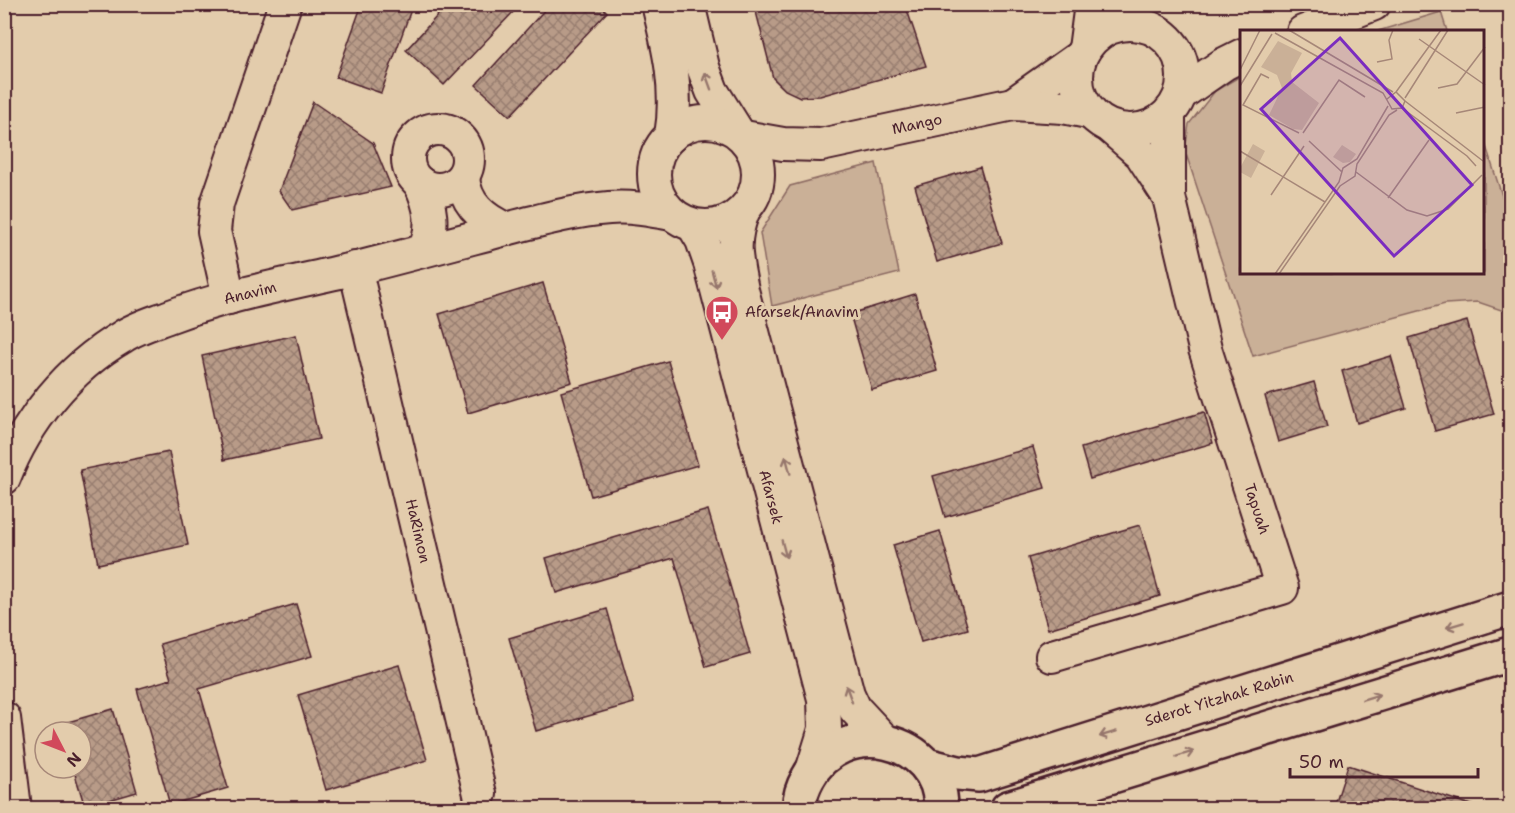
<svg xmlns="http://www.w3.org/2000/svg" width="1515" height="813" font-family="'Shantell Sans',sans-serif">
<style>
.park{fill:#cab097;stroke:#8a6861;stroke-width:1.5}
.building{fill:url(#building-cross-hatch);stroke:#4a1f2b;stroke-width:1.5}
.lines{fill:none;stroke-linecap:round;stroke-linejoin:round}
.minor-casing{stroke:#4a1f2b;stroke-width:36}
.major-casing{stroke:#4a1f2b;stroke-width:38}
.minor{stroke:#e3ccac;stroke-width:32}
.major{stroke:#e3ccac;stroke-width:33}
.oneway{stroke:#96766c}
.labels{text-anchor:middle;stroke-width:6;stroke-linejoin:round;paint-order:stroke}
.street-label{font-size:15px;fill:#4a1f2b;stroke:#e3ccac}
.poi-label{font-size:15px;fill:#4a1f2b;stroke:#e3ccac;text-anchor:start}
.inset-road{fill:none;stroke:#a68778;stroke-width:1.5}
.view{fill:#7b2cbf;fill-opacity:0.15;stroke:#7b2cbf;stroke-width:3}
.inset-edge{fill:none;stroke:#4a1f2b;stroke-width:3}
</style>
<defs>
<pattern id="building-cross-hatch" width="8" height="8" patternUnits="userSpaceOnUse" patternTransform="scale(1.5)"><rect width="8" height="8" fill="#b89b88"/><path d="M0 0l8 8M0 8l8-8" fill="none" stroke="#987e6f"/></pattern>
</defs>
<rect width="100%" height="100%" fill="#e3ccac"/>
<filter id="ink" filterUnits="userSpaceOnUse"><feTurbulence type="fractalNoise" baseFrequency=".0167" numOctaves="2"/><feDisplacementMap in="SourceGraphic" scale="12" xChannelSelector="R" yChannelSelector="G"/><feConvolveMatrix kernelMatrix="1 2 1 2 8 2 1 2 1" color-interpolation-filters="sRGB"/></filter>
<g filter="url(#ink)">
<g class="park">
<polygon points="1441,12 1447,31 1378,31"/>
<polygon points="1242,75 1242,273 1484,273 1484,140 1504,202 1510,210 1510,313 1478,302 1445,304 1253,356 1185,151 1189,124 1215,91"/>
<polygon points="876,163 899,273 772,306 760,233 790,186"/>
</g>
<g class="building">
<polygon points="362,4 413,4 381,93 336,77"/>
<polygon points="448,4 509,4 515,10 444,85 406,50"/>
<polygon points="550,4 599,4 607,12 510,116 476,85"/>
<polygon points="754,4 905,4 926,66 820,96 800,97 785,90 773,78"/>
<polygon points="313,102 373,143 391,187 292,210 279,191"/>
<polygon points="980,167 1002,243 937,262 915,186"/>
<polygon points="543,283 572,382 468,413 439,314"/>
<polygon points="915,294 937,371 872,390 850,314"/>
<polygon points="1467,321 1494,414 1435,431 1409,338"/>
<polygon points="296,335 319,439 224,460 202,356"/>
<polygon points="1391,356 1406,408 1357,423 1342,371"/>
<polygon points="668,361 698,465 591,496 561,392"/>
<polygon points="1314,382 1327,427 1278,442 1265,396"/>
<polygon points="1204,412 1213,443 1090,479 1081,448"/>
<polygon points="1033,447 1045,488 945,517 933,476"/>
<polygon points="169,452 188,545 98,564 80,470"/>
<polygon points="708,510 750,654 706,667 674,558 556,593 546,558"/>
<polygon points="1140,525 1160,596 1048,629 1028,558"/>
<polygon points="940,531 968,629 921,642 893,545"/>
<polygon points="296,604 312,656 199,689 228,788 170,805 137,689 171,679 160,644"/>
<polygon points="607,609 634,703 536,731 509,638"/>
<polygon points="399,665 427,760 326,790 298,695"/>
<polygon points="113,709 137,792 85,807 73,768 81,768 81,732 63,732 61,724"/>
<polygon points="1348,765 1480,808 1354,808 1336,802"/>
</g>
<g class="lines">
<defs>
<g id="minor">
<path d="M658,4C669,49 679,90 671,136"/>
<polyline points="688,4 703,67 712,91 737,131"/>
<circle cx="1130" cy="77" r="53"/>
<polyline points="1303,32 1374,4"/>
<polyline points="1085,49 1091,4"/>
<polyline points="1182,93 1224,64 1242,55"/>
<polyline points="1013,104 1081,56"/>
<circle cx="706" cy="174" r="52"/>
<polyline points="1111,128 1141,154 1169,197"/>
<circle cx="438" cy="159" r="30"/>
<polyline points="744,137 783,144 821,145 1013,104 1063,107 1088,112"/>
<path d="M463,177C465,204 483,219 506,229"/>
<path d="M420,183C431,206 435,227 424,250"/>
<path d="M743,212C731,243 736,258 742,290L848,694L855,709L884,740"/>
<polyline points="693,225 702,240 710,263 824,699 825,729 812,771"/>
<polyline points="355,268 480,794"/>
<polyline points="229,298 214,231 217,204 285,4"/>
<path d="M4,478C26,421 69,368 122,337C135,328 152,323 168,317C229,294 293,283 357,268C405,256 453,243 502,230C537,221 572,211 609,208C629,206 651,210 672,214"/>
<polyline points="1052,656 1282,588 1205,349 1169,197 1169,114"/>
<polyline points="4,718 15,808"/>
</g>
<g id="major">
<polyline points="926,765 958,773 979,775 1510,608"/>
<path d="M800,808C799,798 803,787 808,778C841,715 941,736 941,808"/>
<polyline points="1008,808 1510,654"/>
</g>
</defs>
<use href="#minor" class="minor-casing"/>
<use href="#major" class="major-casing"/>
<use href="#minor" class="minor"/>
<use href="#major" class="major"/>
</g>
<defs><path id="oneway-shaft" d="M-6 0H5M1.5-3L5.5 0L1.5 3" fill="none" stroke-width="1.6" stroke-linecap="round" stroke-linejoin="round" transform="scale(1.5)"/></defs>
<g class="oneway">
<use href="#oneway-shaft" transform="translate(708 81) rotate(-110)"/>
<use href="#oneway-shaft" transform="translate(714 279) rotate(75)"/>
<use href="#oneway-shaft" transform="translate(788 465) rotate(-105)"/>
<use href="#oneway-shaft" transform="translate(784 549) rotate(75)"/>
<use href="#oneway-shaft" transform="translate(1455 625) rotate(163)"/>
<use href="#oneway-shaft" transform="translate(849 694) rotate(-110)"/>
<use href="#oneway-shaft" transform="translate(1371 697) rotate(-17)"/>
<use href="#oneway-shaft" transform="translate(1108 734) rotate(163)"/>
<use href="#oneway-shaft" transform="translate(1185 754) rotate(-17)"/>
</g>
</g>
<defs>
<symbol id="bus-pin" viewBox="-11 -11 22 30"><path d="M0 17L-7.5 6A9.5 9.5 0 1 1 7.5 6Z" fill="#d1495b" stroke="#e3ccac"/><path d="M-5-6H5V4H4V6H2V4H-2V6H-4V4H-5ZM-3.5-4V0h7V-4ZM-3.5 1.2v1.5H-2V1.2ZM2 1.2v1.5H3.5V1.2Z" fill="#fff"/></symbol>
</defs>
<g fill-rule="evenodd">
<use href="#bus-pin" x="703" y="293" width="38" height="52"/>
</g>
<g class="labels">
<g class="street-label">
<text transform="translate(917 124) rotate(-12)" y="5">Mango</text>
<text transform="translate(250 293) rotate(-14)" y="5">Anavim</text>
<text transform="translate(771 497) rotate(75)" y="5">Afarsek</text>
<text transform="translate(1257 509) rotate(72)" y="5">Tapuah</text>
<text transform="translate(418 531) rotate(77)" y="5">HaRimon</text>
<text transform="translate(1219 699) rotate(-17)" y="5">Sderot Yitzhak Rabin</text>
</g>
<g class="poi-label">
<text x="745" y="317">Afarsek/Anavim</text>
</g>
</g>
<g transform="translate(1240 30)">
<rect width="244" height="244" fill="#e3ccac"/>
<path d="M38,11L62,23L51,43L52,52L79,73L62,100L53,99L29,85L42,58L37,45L21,37ZM13,114L25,121L11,148L0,142V138ZM102,115L116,124L110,132L103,133L93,127Z" fill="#cab097"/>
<path class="inset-road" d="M49,0L153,62M35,3L143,63L152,79L162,78L165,71L156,62L147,69M179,9L245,55M137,32L152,29L149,10L153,0M0,40L20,0M29,48L21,44L3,75L59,103M0,56L32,4M198,58L217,54L245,17M156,62L201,0M165,68L208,0M165,71L243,131M162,78L227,126L236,136M216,83L245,77M63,103L99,50L125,67M69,111L102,142M0,121L85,172M116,142L167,180L187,186L208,179L242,145M31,165L64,116M148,168L189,110M35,244L99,152L103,138L117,129L148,76M39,244L100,156L115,146L117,134L149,85L157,80"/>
<path class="view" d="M100,8L232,155L154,226L21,79Z"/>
<rect width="244" height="244" class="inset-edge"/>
</g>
<rect width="1515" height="813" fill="none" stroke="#e3ccac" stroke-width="24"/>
<rect x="12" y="12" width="1491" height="789" fill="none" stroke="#4a1f2b" stroke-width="2" filter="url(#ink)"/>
<g transform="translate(63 750) rotate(132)"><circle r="28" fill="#e3ccac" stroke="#a68778" stroke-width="1.5"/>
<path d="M0-4.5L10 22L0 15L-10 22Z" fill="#d1495b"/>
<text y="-9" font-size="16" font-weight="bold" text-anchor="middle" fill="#4a1f2b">N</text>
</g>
<path d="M1290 768v9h188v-9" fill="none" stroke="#4a1f2b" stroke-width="3"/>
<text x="1299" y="768" font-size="18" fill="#4a1f2b" stroke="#e3ccac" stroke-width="4.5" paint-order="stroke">50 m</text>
</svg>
